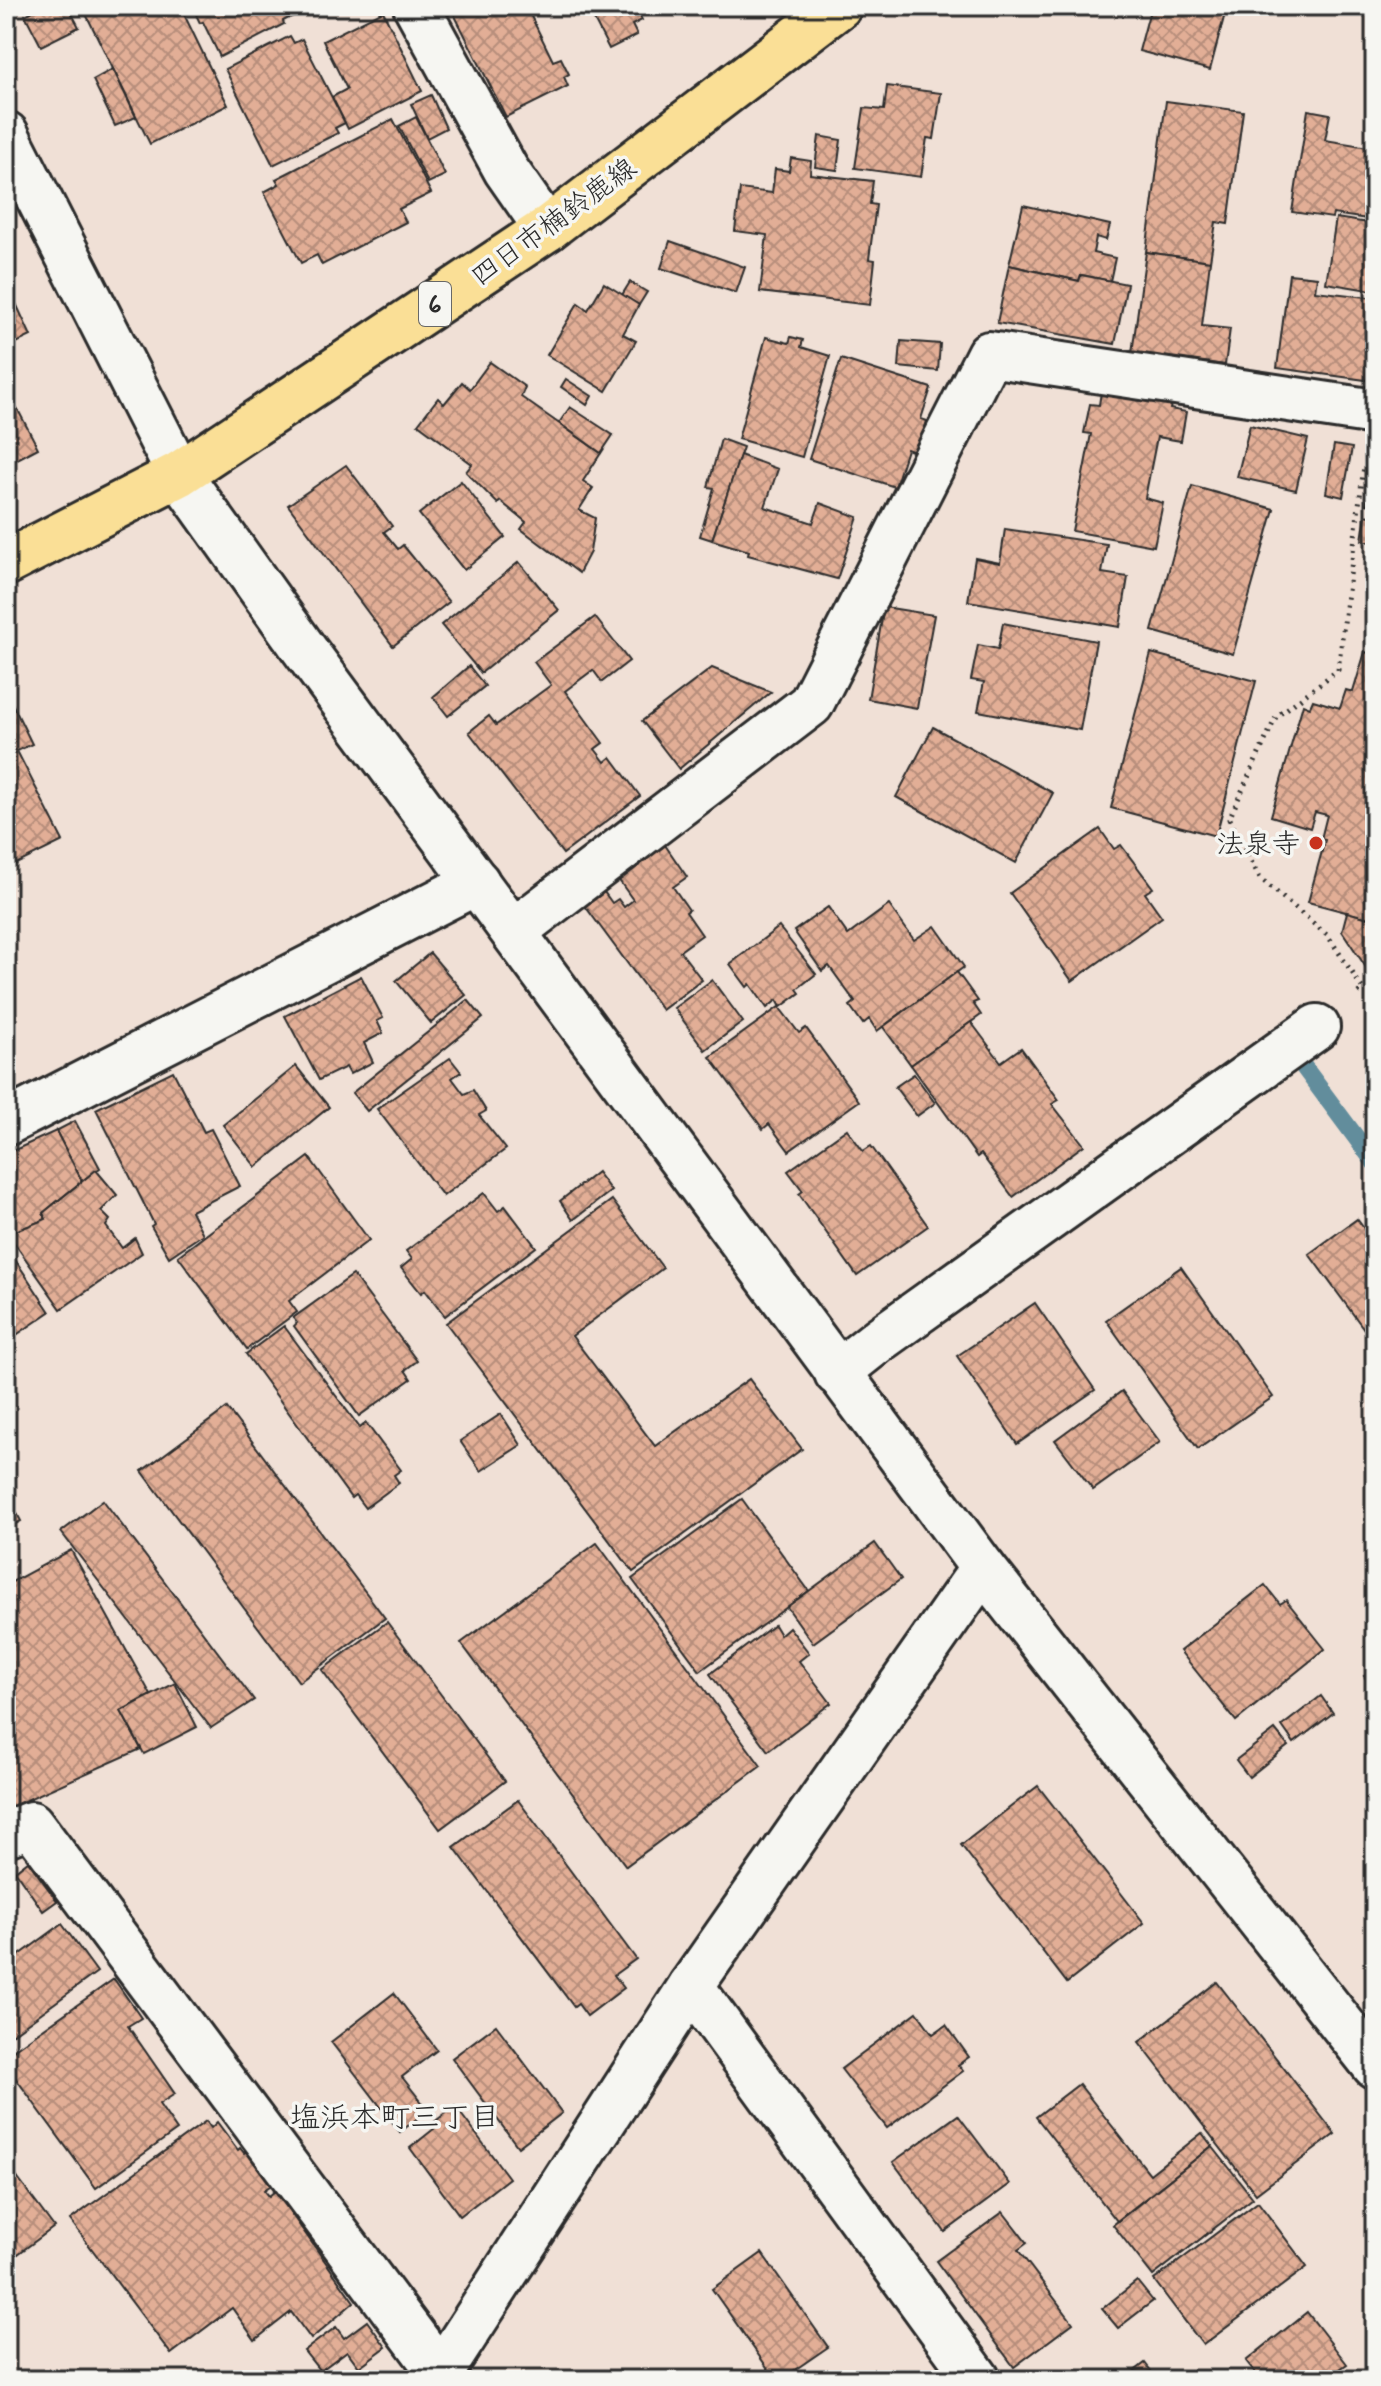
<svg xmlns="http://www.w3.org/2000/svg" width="1381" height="2386" font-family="Mynerve,'Klee One',sans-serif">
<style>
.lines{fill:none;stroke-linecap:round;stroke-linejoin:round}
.stream{stroke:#628d9c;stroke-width:18}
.building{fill:url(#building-cross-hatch);stroke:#2b2b2b;stroke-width:2}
.minor-casing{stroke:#2b2b2b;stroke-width:50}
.major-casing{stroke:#2b2b2b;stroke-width:50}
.path{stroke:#2b2b2b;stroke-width:5;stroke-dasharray:2 6;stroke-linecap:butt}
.minor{stroke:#f6f6f2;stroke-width:44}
.major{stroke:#fadf96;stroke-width:44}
.poi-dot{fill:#c8321e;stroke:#f6f6f2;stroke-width:3}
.labels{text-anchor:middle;stroke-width:7;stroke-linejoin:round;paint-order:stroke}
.shield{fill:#f6f6f2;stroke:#686867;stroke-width:2}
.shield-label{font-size:26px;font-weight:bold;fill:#2b2b2b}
.street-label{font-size:28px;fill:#2b2b2b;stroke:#f6f6f2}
.poi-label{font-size:28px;fill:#2b2b2b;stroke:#f6f6f2;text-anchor:end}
.neighbourhood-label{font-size:30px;fill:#2b2b2b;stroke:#f6f6f2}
</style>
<defs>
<pattern id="building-cross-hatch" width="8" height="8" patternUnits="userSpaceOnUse" patternTransform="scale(2)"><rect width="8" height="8" fill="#e2ae96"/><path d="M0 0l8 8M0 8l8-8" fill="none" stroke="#b78e7b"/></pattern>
</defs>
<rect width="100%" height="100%" fill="#f0e0d6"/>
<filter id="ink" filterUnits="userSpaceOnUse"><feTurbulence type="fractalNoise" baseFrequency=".0125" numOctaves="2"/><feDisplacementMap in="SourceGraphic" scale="16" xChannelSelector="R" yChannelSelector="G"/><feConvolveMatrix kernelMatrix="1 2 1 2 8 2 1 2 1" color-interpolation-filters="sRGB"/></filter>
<g filter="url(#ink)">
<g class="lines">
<polyline class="stream" points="1303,1066 1375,1163"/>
</g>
<g class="building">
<polygon points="43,6 68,6 79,27 41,46 25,15"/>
<polygon points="82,6 180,6 228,105 150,144"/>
<polygon points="192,6 302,6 302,7 295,11 297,14 283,21 284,24 220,57 203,22 200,23"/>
<polygon points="450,6 526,6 553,61 561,58 569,74 564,77 568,86 506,117"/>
<polygon points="587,6 651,6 638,12 642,20 632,25 637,35 609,49"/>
<polygon points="1151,6 1227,6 1210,70 1139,51"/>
<polygon points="383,11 422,91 348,129 332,97 347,89 323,41"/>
<polygon points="290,36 294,43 302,39 345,123 335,128 338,133 273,165 225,69"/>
<polygon points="113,69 136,117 115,126 93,80"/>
<polygon points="887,86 941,93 934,139 927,138 921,177 855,168 864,108 884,110"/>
<polygon points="431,95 446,128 427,138 411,104"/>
<polygon points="1166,101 1243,111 1228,224 1216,222 1210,261 1146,252"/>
<polygon points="1308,110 1330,114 1325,140 1375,148 1375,220 1333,214 1332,218 1292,212"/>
<polygon points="416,117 445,175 428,183 399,126"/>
<polygon points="393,119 431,193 399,209 406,222 322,265 317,255 301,263 264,192 279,184 276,179"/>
<polygon points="819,136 841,140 837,170 815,167"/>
<polygon points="791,158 811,161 810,174 873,181 870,204 876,205 869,259 875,260 870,305 760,292 767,235 735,231 740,189 772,193 775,169 789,171"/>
<polygon points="1023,205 1110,225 1106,240 1096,237 1093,253 1115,258 1110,281 1081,275 1079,281 1009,265"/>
<polygon points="1336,218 1375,224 1375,291 1326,283"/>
<polygon points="670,241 745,267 736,293 661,268"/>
<polygon points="1146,252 1210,261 1202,326 1230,329 1225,365 1132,353"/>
<polygon points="1009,265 1079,281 1081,275 1127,284 1115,344 997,323"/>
<polygon points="1289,274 1317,277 1315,291 1375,298 1373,381 1277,368"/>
<polygon points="630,282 647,292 639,305 622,295"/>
<polygon points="604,283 639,305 623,334 636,341 606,391 547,355 578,303 588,310"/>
<polygon points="13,297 31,336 6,348 6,300"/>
<polygon points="766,337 789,343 791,337 803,340 801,347 830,356 802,457 738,439"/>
<polygon points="901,341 940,344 938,371 899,367"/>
<polygon points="841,359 931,388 921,419 927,421 917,453 907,449 895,487 809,459"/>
<polygon points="490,362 525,387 521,397 601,453 583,481 593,488 579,510 595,518 590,552 579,573 521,529 526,522 500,501 498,504 466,472 472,464 418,424 438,398 444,404 462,382 470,389"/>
<polygon points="566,379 592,396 587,405 561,387"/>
<polygon points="1101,392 1171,405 1170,409 1186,412 1181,441 1157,437 1145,498 1163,503 1154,546 1072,531 1091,434 1084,433 1090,404 1099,405"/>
<polygon points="570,407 613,435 601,453 559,423"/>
<polygon points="17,408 38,448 6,465 6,414"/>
<polygon points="1250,425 1308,439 1296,490 1237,477"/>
<polygon points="721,439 743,447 712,540 700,536 714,488 708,487"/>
<polygon points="1334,445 1352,448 1343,497 1326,493"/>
<polygon points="740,455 778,469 765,507 813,523 820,503 858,517 837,579 748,555 749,551 712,540"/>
<polygon points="1375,461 1375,506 1366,504"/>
<polygon points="346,465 392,526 384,532 398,549 403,545 449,602 393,646 288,505"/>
<polygon points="461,481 505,537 464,570 419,514"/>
<polygon points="1192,486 1274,509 1233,654 1152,631"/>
<polygon points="1375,513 1375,543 1362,540 1366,515 1374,517"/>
<polygon points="1005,529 1107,544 1102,573 1128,577 1120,627 968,601 975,558 1000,563"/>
<polygon points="519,562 559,610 481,673 441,625"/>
<polygon points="884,607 934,615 917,708 868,699"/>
<polygon points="595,617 629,661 602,682 593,670 565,691 603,743 595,749 605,762 611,757 640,796 563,854 469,732 489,716 496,725 551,685 534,662"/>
<polygon points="1003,623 1096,641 1080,730 978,711 984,682 971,680 978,645 998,649"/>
<polygon points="1365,652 1375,655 1375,909 1372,919 1308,902 1325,840 1321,839 1327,815 1315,812 1310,828 1271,816 1303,704 1310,707 1313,700 1340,708 1346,690 1353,692"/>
<polygon points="1151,653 1256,681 1216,836 1111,808"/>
<polygon points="469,666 485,686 448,716 433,697"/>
<polygon points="712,668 771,692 679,769 642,721"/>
<polygon points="6,691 32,744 17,751 63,841 6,869"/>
<polygon points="933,727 1053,793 1016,863 896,797"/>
<polygon points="1100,829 1114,849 1121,845 1153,888 1145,893 1162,917 1072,981 1010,893"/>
<polygon points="665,845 687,877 673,887 689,910 686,912 702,935 680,951 702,980 662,1010 585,906 604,892 612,903 618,899 624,907 633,900 618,879"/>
<polygon points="889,905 914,940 935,926 964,967 877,1031 869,1019 863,1024 850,1006 855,1002 829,966 822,971 794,931 828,907 848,935"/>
<polygon points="1347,912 1372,919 1375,928 1375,981 1342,931"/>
<polygon points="779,927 816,974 797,989 800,993 781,1007 777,1000 767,1008 750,984 747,987 730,964"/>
<polygon points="430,953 466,995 431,1023 396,981"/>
<polygon points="957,972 978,1001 973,1003 981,1015 911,1065 883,1027"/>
<polygon points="361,976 383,1018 377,1021 383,1033 364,1043 373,1062 350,1074 346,1067 319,1080 285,1016"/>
<polygon points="712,980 743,1022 705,1050 674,1008"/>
<polygon points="468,1000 483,1018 367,1111 352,1093"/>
<polygon points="779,1007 799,1033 806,1028 859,1101 789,1151 769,1124 763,1129 710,1057"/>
<polygon points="971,1022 1001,1062 1021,1048 1059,1100 1052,1104 1084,1145 1013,1197 981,1154 977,1157 911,1065"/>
<polygon points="450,1058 461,1072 452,1078 464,1094 473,1090 486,1111 479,1115 506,1149 443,1196 377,1109"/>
<polygon points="296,1066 329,1107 256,1167 223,1125"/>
<polygon points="173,1071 204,1132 211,1129 240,1186 191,1211 203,1234 169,1257 151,1226 154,1224 96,1109"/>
<polygon points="914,1074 935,1103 917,1116 895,1087"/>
<polygon points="75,1121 100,1168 82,1181 56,1131"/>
<polygon points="847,1129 863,1151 871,1146 928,1226 857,1276 799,1194 803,1191 788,1171"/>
<polygon points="56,1131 82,1181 43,1213 46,1219 6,1235 6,1154"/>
<polygon points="309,1157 369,1240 289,1301 297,1312 247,1349 178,1256"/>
<polygon points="96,1170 117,1195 101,1211 110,1220 106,1226 122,1248 135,1238 142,1253 61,1309 8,1234 46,1219 43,1213"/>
<polygon points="597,1172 611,1191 573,1220 560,1201"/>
<polygon points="484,1193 498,1211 505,1206 536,1247 445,1316 425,1290 421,1293 401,1268 412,1259 406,1251"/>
<polygon points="612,1200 663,1268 572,1336 655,1446 749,1379 802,1449 633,1572 446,1323"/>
<polygon points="1357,1219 1375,1243 1375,1344 1309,1254"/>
<polygon points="6,1246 50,1312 6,1342"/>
<polygon points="1181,1267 1273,1397 1198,1449 1106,1320"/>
<polygon points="353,1275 417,1361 405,1370 411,1379 359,1416 294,1326 297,1323 293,1318"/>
<polygon points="1035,1303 1095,1390 1017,1444 957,1356"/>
<polygon points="284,1326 360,1428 366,1423 401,1470 394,1475 399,1483 365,1508 355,1495 351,1498 246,1354"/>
<polygon points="1122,1391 1160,1442 1093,1490 1055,1440"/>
<polygon points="227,1408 385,1618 299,1682 142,1471"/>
<polygon points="501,1414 521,1445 481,1471 460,1441"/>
<polygon points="6,1468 15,1486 9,1490 16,1500 11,1502 21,1521 6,1529"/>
<polygon points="742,1499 809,1591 700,1671 632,1579"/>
<polygon points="103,1500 254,1700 211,1728 61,1532"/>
<polygon points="597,1543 761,1766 626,1866 461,1643"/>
<polygon points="875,1543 901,1579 813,1643 787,1607"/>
<polygon points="71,1550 151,1695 121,1711 141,1749 6,1809 6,1585"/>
<polygon points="1265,1585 1280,1604 1286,1600 1325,1649 1236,1721 1180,1651"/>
<polygon points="387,1622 505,1781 440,1829 322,1670"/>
<polygon points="774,1625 780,1635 789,1627 809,1653 799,1661 831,1703 768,1751 710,1674"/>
<polygon points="1375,1669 1375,1691 1364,1676"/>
<polygon points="175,1683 197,1727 144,1754 121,1711"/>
<polygon points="1321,1696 1333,1713 1294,1743 1282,1726"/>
<polygon points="1275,1730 1288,1746 1249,1777 1236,1760"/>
<polygon points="1038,1786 1144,1923 1067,1983 961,1845"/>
<polygon points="518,1800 636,1959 614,1975 624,1988 587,2016 578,2004 574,2007 454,1847"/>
<polygon points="28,1861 57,1901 43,1911 15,1871"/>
<polygon points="62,1924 97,1972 7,2038 12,2045 6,2049 6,1965"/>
<polygon points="114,1979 141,2018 128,2026 175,2094 159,2104 177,2130 96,2188 6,2065 6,2055"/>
<polygon points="1217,1982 1335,2134 1256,2194 1139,2042"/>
<polygon points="394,1993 437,2050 402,2077 428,2110 400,2132 331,2042"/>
<polygon points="917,2012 933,2034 946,2025 969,2057 958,2065 963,2071 887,2128 841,2069"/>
<polygon points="496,2025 562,2113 518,2147 452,2058"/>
<polygon points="1079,2084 1150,2174 1202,2133 1212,2146 1117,2221 1036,2117"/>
<polygon points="455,2106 509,2178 460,2216 410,2148 435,2128 433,2123"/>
<polygon points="958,2115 1010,2184 945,2232 893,2162"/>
<polygon points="206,2121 211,2128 217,2122 238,2150 240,2148 244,2153 247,2150 273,2184 264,2190 269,2196 275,2191 354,2302 311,2339 291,2312 255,2340 232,2308 171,2354 70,2220"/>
<polygon points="1212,2146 1253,2198 1153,2276 1113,2225"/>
<polygon points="7,2164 54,2227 6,2263 6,2164"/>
<polygon points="1258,2202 1307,2267 1203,2345 1154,2280"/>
<polygon points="1003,2212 1027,2243 1018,2250 1073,2323 1014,2367 936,2261"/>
<polygon points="762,2253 828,2347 780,2380 776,2380 712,2289"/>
<polygon points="1137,2281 1153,2301 1118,2328 1102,2309"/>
<polygon points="1307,2312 1347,2364 1340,2369 1349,2380 1261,2380 1246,2361"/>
<polygon points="367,2321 386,2347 359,2367 347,2351 320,2371 304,2351 336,2327 344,2338"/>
<polygon points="1145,2363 1158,2380 1123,2380"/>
</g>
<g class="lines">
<defs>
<g id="minor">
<polyline points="416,6 506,170 547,229"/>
<polyline points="6,134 179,474 304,649 983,1568 1375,2066"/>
<polyline points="514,931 811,704 989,354 1375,412"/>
<polyline points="6,1123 477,882"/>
<polyline points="837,1373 880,1339 1317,1027"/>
<polyline points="6,1834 31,1824 446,2380"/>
<polyline points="691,1986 978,2380"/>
<polyline points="436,2380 691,1986 983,1568"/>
</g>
<polyline id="major" points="6,563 179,474 547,229 839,6"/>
</defs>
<use href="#minor" class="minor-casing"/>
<use href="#major" class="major-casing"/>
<polyline class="path" points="1358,993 1363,989 1328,936 1260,878 1229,819 1276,717 1338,670 1364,466"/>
<use href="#minor" class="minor"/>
<use href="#major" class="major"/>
</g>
</g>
<circle class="poi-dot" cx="1316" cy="843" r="8"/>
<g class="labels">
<rect class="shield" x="419" y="282" width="32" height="44" rx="6"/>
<g class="shield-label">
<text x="435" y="313">6</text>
</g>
<g class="street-label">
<text transform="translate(553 221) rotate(-36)" y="10">四日市楠鈴鹿線</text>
</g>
<g class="poi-label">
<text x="1300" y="853">法泉寺</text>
</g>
<g class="neighbourhood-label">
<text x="395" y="2127">塩浜本町三丁目</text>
</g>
</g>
<rect width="1381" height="2386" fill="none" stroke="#f6f6f2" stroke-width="32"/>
<rect x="16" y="16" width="1349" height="2354" fill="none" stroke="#2b2b2b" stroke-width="3" filter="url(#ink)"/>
</svg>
